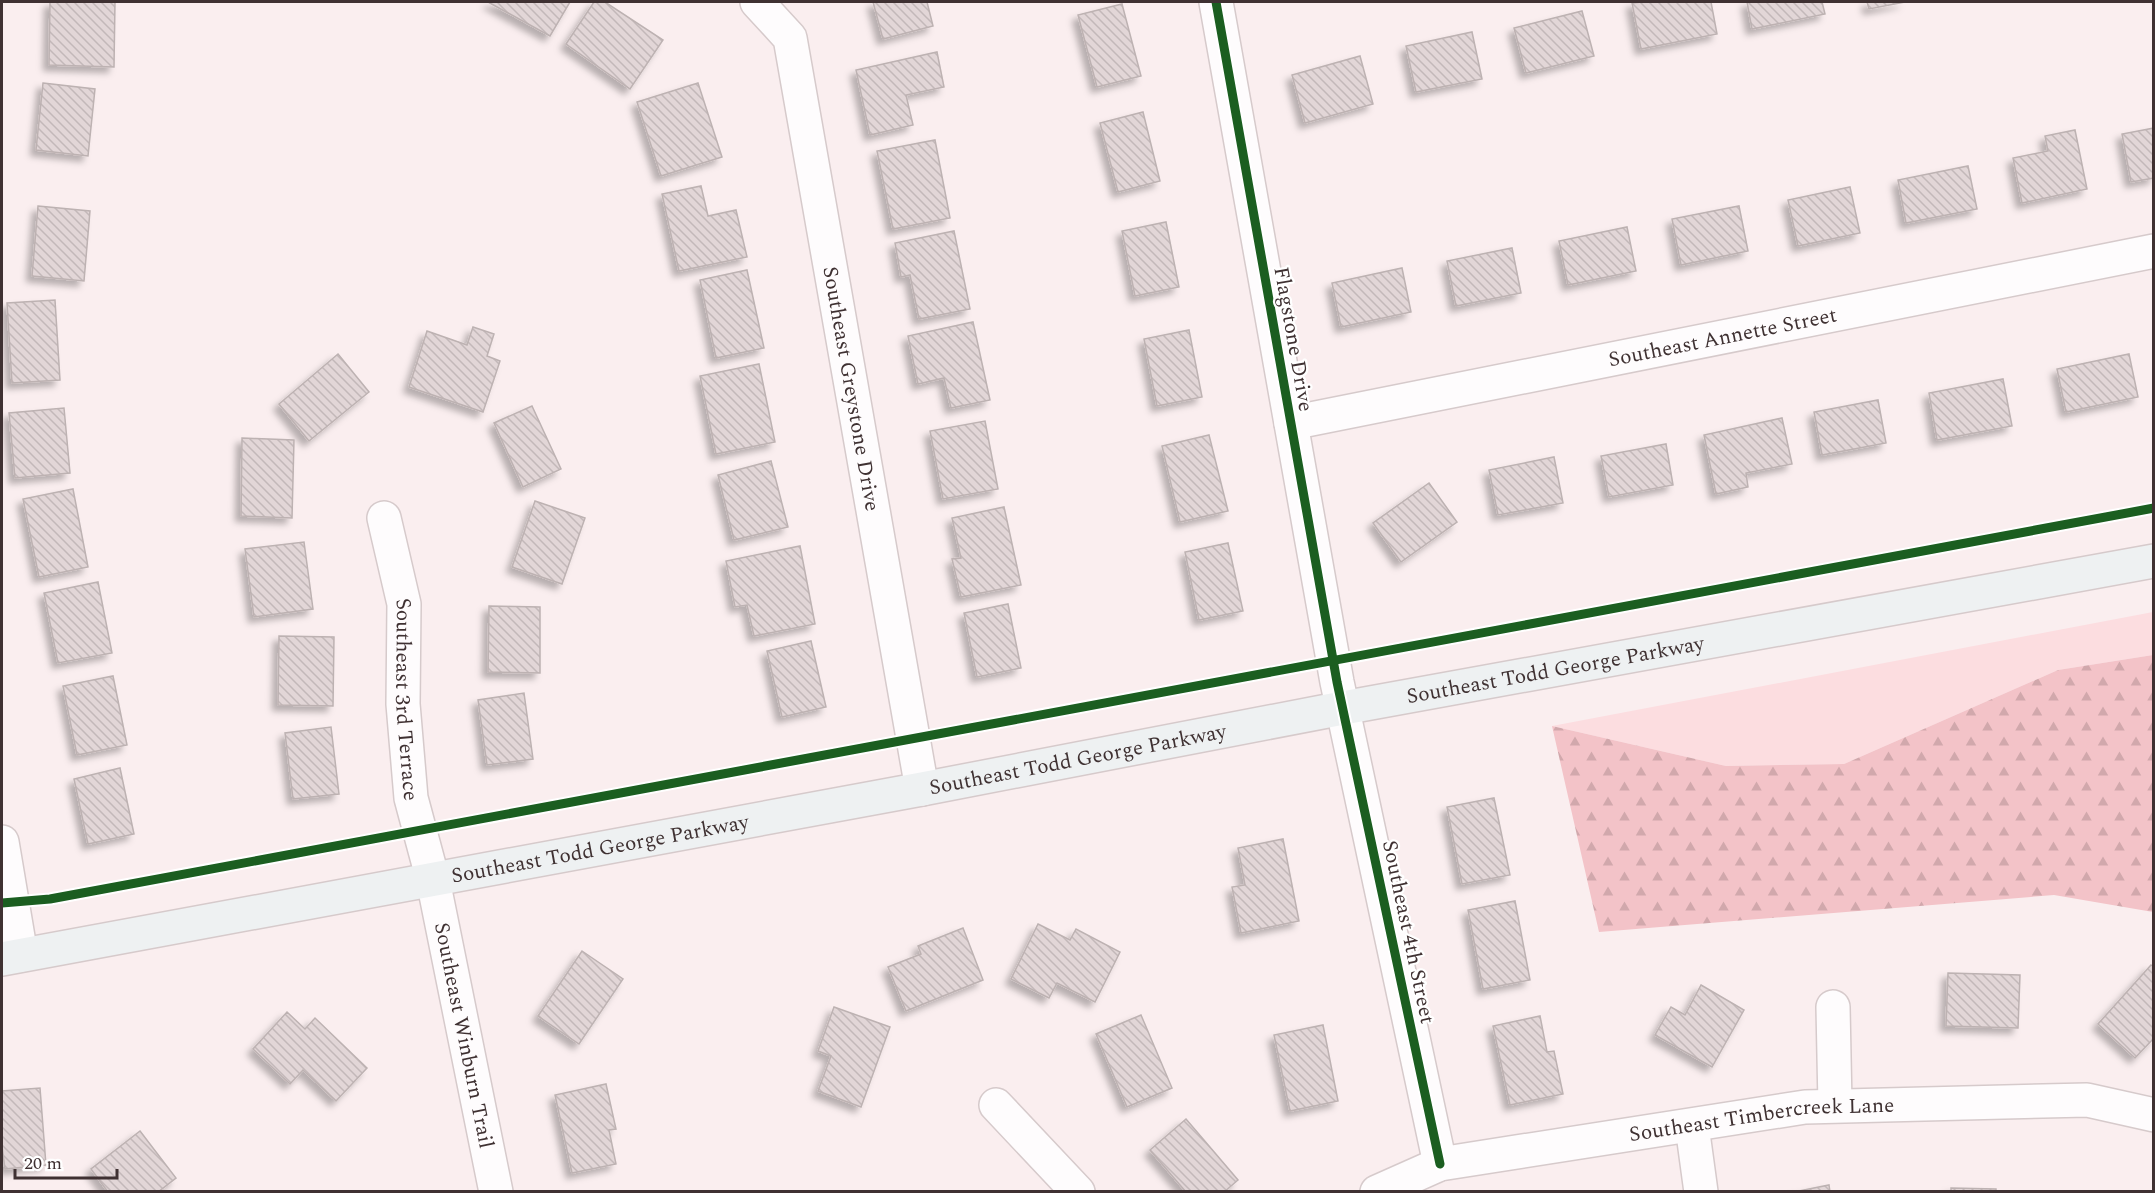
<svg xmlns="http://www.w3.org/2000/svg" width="2155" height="1193" font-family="Spectral,serif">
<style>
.green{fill:#fcdde0}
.forest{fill:url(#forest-firs)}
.building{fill:url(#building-back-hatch);stroke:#bdb2b2;stroke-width:1.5;filter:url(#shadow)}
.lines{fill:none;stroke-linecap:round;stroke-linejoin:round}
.street-casing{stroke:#d6cacb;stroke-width:36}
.secondary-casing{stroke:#d6cacb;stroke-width:36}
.street{stroke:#fefcfd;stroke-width:33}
.secondary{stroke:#eef1f2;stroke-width:33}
.cycleway-casing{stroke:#fff;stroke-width:13}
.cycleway{stroke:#1b5e20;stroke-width:9}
.labels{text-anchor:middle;stroke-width:4.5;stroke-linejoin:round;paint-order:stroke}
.street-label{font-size:21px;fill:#3f3132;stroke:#fff}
</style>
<defs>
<pattern id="forest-firs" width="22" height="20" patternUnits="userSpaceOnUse" patternTransform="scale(1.5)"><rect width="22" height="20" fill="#f3c3c8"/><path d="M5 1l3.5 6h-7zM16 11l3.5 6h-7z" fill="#d1a8ac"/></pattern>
<pattern id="building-back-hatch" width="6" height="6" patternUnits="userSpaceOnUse" patternTransform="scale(1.5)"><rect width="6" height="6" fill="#e2d6d7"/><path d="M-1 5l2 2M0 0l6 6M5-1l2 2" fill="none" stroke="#c3b8b9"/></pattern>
<filter id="shadow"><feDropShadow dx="-5.5" dy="5.5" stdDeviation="3" flood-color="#0004"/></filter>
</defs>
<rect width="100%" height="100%" fill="#faeeef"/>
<polygon class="green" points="2153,612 2153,655 2058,670 1844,764 1726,766 1552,726"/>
<polygon class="forest" points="2153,655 2153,912 2054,895 1599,932 1552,726 1726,766 1844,764 2058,670"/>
<g class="building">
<polygon points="50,2 115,2 114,67 49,65"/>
<polygon points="488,2 570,2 550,36"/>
<polygon points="594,2 605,2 663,40 630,89 566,44"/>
<polygon points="873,2 927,2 933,26 883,39"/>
<polygon points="1642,2 1711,2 1717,34 1641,49 1632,3"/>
<polygon points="1747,2 1822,2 1825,14 1752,29"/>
<polygon points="1867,2 1905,2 1869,9"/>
<polygon points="1122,4 1141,76 1097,87 1078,15"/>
<polygon points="1582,11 1594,56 1526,73 1514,28"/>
<polygon points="1472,32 1482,79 1416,92 1406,46"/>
<polygon points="937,52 944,87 906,95 913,125 870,135 856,70"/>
<polygon points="1360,56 1373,104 1305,123 1292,75"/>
<polygon points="43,83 95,89 88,156 36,150"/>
<polygon points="698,83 722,157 661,176 637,102"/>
<polygon points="1143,112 1160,181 1118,192 1100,123"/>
<polygon points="2154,128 2154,178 2131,182 2122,134"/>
<polygon points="2075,130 2087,189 2022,203 2013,158 2048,151 2045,136"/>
<polygon points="935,140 950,218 893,229 877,151"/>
<polygon points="1968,166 1977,209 1906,223 1898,180"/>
<polygon points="701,186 708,216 736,210 747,257 679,271 662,194"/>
<polygon points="1850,187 1860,233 1798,246 1788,200"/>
<polygon points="38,206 90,211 84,281 32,276"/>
<polygon points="1739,206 1748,251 1681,265 1672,219"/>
<polygon points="1166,222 1179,287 1135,296 1122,231"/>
<polygon points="1627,227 1636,271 1568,285 1559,241"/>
<polygon points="954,231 970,309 919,319 910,275 901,277 895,243"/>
<polygon points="1512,248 1521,293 1456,306 1447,261"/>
<polygon points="1402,268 1411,312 1341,327 1332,283"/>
<polygon points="747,270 764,348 716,358 700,280"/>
<polygon points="55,300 60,380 12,383 7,303"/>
<polygon points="973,322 990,400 951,408 944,378 918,384 908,336"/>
<polygon points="473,327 494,334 487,356 500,361 483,412 409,387 427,331 467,345"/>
<polygon points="1189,330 1202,397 1157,406 1144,339"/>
<polygon points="338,354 369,392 309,441 279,404"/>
<polygon points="2129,354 2138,397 2066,412 2057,369"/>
<polygon points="759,364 775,442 716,454 700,376"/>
<polygon points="2003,379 2012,426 1937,440 1929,393"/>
<polygon points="1878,400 1886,443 1822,455 1814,412"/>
<polygon points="532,406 561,469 523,487 494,423"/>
<polygon points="64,408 70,473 15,478 9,413"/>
<polygon points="1782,418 1792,464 1746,473 1748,487 1716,494 1704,435"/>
<polygon points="985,421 998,489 943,499 930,431"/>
<polygon points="1209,435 1228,511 1180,522 1162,446"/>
<polygon points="242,438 294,440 292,518 241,516"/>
<polygon points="1666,444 1673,485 1609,497 1601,456"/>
<polygon points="1554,457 1563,503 1498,515 1489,470"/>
<polygon points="771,461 788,527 734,540 718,475"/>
<polygon points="1429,483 1457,522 1401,562 1373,523"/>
<polygon points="73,489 88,567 39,577 23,499"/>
<polygon points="535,501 585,518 562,584 512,567"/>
<polygon points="1004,507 1021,585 961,597 952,559 961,558 952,518"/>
<polygon points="304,542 313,609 254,617 245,549"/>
<polygon points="1228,543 1243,611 1199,620 1185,552"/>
<polygon points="800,546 815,624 754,636 747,605 735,607 726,561"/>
<polygon points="98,582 112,653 58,663 44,593"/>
<polygon points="1008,604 1021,668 977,677 964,613"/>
<polygon points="489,606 540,607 540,673 488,672"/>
<polygon points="279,636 334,637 333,706 278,705"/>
<polygon points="811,641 826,707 782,717 767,651"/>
<polygon points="113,676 127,745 77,755 63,686"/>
<polygon points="524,693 533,759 487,765 478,700"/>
<polygon points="331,727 339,794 293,799 285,733"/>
<polygon points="120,768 134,834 88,844 74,779"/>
<polygon points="1494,798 1510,875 1462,884 1447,807"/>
<polygon points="1283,839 1299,921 1241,933 1232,887 1245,885 1238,848"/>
<polygon points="1515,901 1530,980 1483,989 1468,910"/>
<polygon points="1038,924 1070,940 1076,929 1120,952 1095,1002 1057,983 1049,998 1011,979"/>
<polygon points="963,928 983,980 906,1011 888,967 921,954 918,946"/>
<polygon points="582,951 623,979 579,1044 538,1016"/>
<polygon points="2151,965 2154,967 2154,1038 2135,1058 2098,1024"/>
<polygon points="1948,973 2020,975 2018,1028 1946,1026"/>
<polygon points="1701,985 1744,1010 1712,1067 1655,1035 1671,1007 1685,1015"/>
<polygon points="834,1007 890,1027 861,1107 818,1091 831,1056 818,1051"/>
<polygon points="287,1012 305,1029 315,1018 367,1068 336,1101 303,1070 290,1084 253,1049"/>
<polygon points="1141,1015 1172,1088 1127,1107 1096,1034"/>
<polygon points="1540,1016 1547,1052 1554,1051 1563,1094 1510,1105 1493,1026"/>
<polygon points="1323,1025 1338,1101 1290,1111 1274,1035"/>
<polygon points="606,1084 616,1129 609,1130 616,1164 572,1173 555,1095"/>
<polygon points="40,1088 46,1165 5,1169 2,1146 2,1091"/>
<polygon points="1186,1119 1238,1180 1224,1192 1186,1192 1150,1150"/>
<polygon points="140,1131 176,1178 158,1192 108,1192 91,1169"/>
<polygon points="1829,1185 1830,1192 1794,1192"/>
<polygon points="1951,1188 1996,1189 1996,1192 1951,1192"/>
</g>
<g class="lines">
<defs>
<g id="street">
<path id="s1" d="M757,2L790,38L922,789"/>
<polyline points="1216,2 1337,682 1440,1164"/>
<path id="s2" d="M1291,423L2154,251"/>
<path id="s3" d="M384,518L404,604L403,704L411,798L433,880L496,1192"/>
<polyline points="2,842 21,955"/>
<polyline points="1833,1007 1835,1105"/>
<polyline points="996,1105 1078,1192"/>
<polyline points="1692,1126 1701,1192"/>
<path id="s4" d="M1377,1192L1440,1164L1805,1107L2087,1100L2154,1115"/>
</g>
<g id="secondary">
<path id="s5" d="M2,959L922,789L1343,708L2154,561"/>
</g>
</defs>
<use href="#street" class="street-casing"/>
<use href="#secondary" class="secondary-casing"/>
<use href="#street" class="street"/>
<use href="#secondary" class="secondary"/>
<defs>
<g id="cycleway">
<polyline points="1216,2 1337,682 1440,1164"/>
<polyline points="2,903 50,899 2154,508"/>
</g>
</defs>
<use href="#cycleway" class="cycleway-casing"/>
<use href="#cycleway" class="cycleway"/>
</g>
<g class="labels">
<g class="street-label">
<text dy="7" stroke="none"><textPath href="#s2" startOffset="440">Southeast Annette Street</textPath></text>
<text transform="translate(1294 339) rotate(80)" y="7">Flagstone Drive</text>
<text dy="7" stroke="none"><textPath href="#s1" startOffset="405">Southeast Greystone Drive</textPath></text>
<text dy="7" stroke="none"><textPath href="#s5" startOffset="1580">Southeast Todd George Parkway</textPath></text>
<text dy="7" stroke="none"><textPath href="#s3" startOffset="184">Southeast 3rd Terrace</textPath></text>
<text dy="7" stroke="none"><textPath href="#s5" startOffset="1094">Southeast Todd George Parkway</textPath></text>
<text dy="7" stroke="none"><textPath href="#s5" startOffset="608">Southeast Todd George Parkway</textPath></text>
<text transform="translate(1409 932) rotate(78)" y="7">Southeast 4th Street</text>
<text dy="7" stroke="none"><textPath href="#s3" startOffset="526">Southeast Winburn Trail</textPath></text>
<text dy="7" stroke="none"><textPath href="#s4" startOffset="394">Southeast Timbercreek Lane</textPath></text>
</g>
</g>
<rect width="2155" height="1193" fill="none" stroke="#3f3132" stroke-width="6"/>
<path d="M15 1169v9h102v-9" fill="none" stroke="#3f3132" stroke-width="3"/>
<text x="24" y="1169" font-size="18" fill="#3f3132" stroke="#ffffff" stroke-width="4.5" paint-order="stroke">20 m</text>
</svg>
